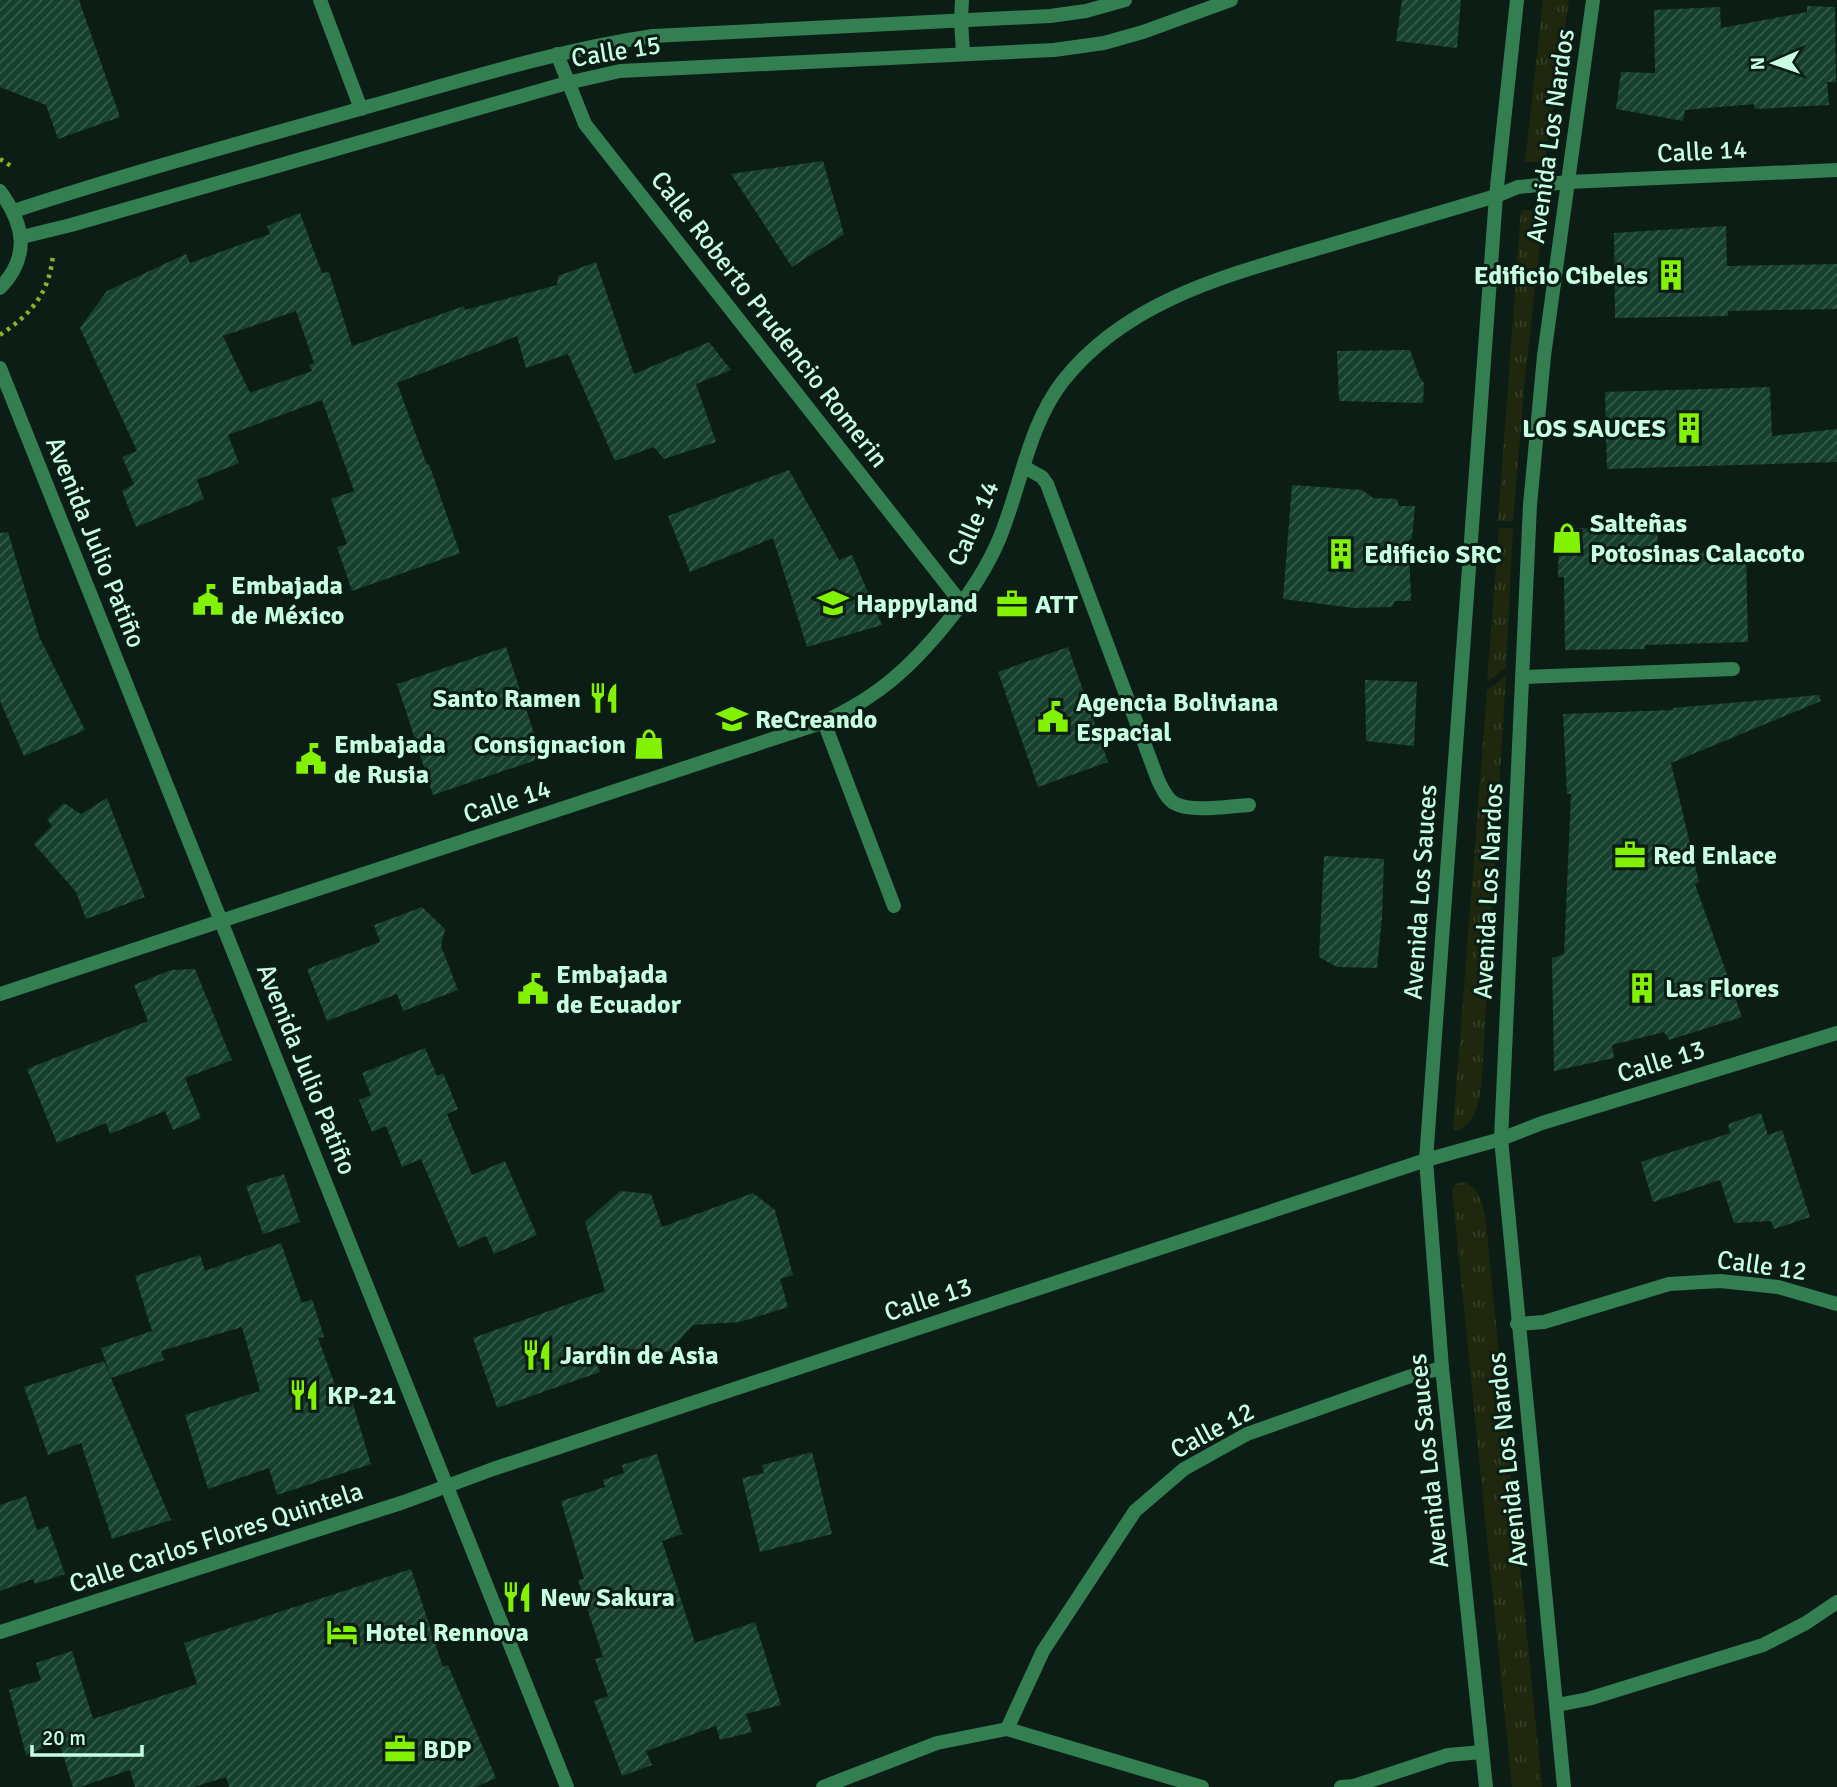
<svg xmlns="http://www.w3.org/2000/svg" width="1837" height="1787" font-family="Signika,sans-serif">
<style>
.grass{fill:url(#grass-tufts)}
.building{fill:url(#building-hatch);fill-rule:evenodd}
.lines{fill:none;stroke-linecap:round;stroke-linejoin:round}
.path{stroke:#89b327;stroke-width:4.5;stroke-dasharray:3.5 5;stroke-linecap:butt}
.minor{stroke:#337f52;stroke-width:14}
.tertiary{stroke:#337f52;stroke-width:14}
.labels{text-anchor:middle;stroke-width:6;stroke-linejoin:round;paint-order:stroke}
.street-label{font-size:26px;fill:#c7ffe2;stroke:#0b1d15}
.poi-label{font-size:26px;font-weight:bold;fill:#c7ffe2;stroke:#0b1d15;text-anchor:start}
</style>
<defs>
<pattern id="grass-tufts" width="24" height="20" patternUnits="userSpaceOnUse" patternTransform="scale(1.75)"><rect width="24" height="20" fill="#1f280e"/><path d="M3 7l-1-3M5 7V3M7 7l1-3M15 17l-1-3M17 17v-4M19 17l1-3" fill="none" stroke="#343e25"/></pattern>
<pattern id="building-hatch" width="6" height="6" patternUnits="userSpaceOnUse" patternTransform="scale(1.75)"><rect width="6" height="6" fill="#163f2d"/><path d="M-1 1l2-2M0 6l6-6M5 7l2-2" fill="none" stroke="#365c4b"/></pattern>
</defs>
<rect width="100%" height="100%" fill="#0b1d15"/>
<g class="grass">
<polygon points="1543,0 1569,0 1546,154 1542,162 1525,162"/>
<polygon points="1521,210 1532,210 1540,216 1542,226 1525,378 1513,521 1498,521"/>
<polygon points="1499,528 1513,528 1506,668 1487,682"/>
<path d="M1506,676L1482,1076C1480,1095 1478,1125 1456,1131L1453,1129L1487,690Z"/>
<path d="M1464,1182C1478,1188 1481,1200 1485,1214L1542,1787H1512L1452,1189L1456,1184Z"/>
</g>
<g class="building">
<polygon points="0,0 79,0 120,117 58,139 46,105 0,87"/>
<polygon points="1402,0 1461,0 1457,48 1396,41"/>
<polygon points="1807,6 1835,7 1836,82 1827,82 1829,105 1755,109 1754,104 1685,110 1683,121 1616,109 1621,72 1655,73 1654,10 1720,7 1721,28 1807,12"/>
<polygon points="823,161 844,234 792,267 731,174"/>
<path d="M300,213L322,273L329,272L352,346L464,306L465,310L557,285L558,276L596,262L634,374L709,342L731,370L696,384L716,442L664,459L654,447L615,461L568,354L526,368L517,336L397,383L427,465L429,464L460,553L352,591L337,547L347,544L331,499L354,491L322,400L228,435L239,463L197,480L204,499L136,527L122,491L134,484L122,457L137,451L80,328L107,291L186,254L190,263L270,234L267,226ZM296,311L314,363L309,365L312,371L250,393L223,336Z"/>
<polygon points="1726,226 1727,266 1837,264 1837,309 1728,311 1728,316 1615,318 1614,233"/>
<polygon points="1410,350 1419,376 1424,383 1423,403 1339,401 1337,351"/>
<polygon points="1770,387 1772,436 1837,429 1837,462 1607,469 1605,392"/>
<polygon points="789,470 839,560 852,555 882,625 807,647 773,538 690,572 668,516"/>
<polygon points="1292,485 1362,490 1373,498 1397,499 1399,506 1415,506 1412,539 1409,540 1411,601 1395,601 1392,607 1353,608 1283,599"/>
<polygon points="1559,528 1658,530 1657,552 1746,550 1748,642 1645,645 1645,649 1565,650 1564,577 1558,577"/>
<polygon points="8,532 39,636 85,730 24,756 0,701 0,533"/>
<polygon points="506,647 542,758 433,795 397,684"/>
<polygon points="1068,647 1108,762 1038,787 998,672"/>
<polygon points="1365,680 1417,682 1414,746 1366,741"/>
<polygon points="1819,695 1821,701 1671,763 1699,882 1695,884 1742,1017 1669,1040 1664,1032 1612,1045 1614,1058 1554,1071 1552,958 1564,954 1571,794 1567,794 1563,714 1673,710 1673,708"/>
<polygon points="107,798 145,897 86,919 76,892 34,844 52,826 47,819 64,803 81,814"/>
<polygon points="1324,856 1384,859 1382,918 1377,968 1337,967 1319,957"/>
<polygon points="422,907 445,929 441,946 458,990 403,1011 397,994 327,1021 307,969 380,942 374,925"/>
<polygon points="195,969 232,1060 185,1078 201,1118 173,1130 165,1111 110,1134 106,1123 57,1143 27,1069 148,1021 134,985 171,970"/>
<polygon points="425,1048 437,1076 443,1073 458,1109 447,1114 472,1175 505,1161 537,1235 494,1254 486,1236 459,1248 421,1159 402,1167 386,1126 372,1132 359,1100 371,1095 362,1073"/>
<polygon points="1761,1113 1768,1135 1782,1130 1810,1217 1774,1229 1771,1221 1734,1223 1720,1180 1653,1202 1641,1162 1730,1133 1728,1124"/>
<polygon points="284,1174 300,1222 263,1234 246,1186"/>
<polygon points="620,1191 651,1194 662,1227 753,1193 775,1210 793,1275 780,1279 788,1307 740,1322 693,1325 669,1352 592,1346 600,1372 497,1408 473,1338 605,1291 585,1222"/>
<polygon points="281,1243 302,1303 312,1299 324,1337 318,1338 342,1404 352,1401 371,1464 277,1495 269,1468 208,1489 185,1415 260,1391 242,1327 161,1351 164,1360 111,1378 171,1520 112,1539 81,1443 48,1455 24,1387 104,1361 111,1377 101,1348 152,1331 135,1276 200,1255 205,1271"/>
<polygon points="812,1452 832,1534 760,1552 742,1478 764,1473 762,1465"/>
<polygon points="657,1454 682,1534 662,1541 695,1643 755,1622 781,1705 746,1714 752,1732 720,1740 716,1726 646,1751 652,1765 622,1776 594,1701 608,1696 595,1659 603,1657 578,1580 584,1579 561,1501 605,1487 603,1480 624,1473 622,1465"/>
<polygon points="26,1496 37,1530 48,1526 65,1574 35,1584 33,1579 0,1591 0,1505"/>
<polygon points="411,1569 443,1667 448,1665 496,1778 476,1787 229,1787 226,1777 194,1787 135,1787 130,1770 80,1787 73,1787 59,1742 26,1755 9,1690 41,1680 36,1663 72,1651 93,1719 197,1684 184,1643"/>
</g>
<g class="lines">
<g class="path">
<polyline points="0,159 11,166"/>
<path d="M0,335C31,314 49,294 53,255"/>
</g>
<g class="minor">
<polyline points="320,0 361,109"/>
<polyline points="961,20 962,0"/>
<polyline points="557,54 585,124 962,604"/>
<polyline points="1569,182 1837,170"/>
<polyline points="0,368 567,1787"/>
<path d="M1024,467L1042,477L1047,484L1158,780C1162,788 1166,798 1174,803C1191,813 1230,806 1249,805"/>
<polyline points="1523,677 1733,669"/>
<polyline points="824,722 894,906"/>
<path d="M0,994L824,722C840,714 856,706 870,696C919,664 978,591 1000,537C1021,486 1028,426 1063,381C1127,300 1228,275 1323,247C1380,230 1438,213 1496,196"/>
<polyline points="1501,1139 1542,1123 1837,1033"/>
<polyline points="1517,1324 1544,1322 1669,1284 1720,1281 1778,1287 1837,1304"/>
<polyline points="0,1632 404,1502 493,1469 1426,1160"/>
<polyline points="1557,1705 1588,1699 1763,1645 1806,1623 1837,1602"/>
<polyline points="1007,1729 1043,1651 1135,1511 1184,1469 1247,1434 1408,1377 1442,1368"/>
<polyline points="823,1787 937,1743 1007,1729 1202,1787"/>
<polyline points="1341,1787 1354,1786 1448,1755 1482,1752"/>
</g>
<g class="tertiary">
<polyline points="961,20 963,53"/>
<path d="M0,191C24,224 31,256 0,288"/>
<polyline points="1496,196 1518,187 1569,182"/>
<path d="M14,211C132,172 251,140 370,106C464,80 557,50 653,36L1050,16L1086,11L1125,0"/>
<polyline points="22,237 71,225 567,83 620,71 1054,50 1104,43 1143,32 1231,0"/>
<polyline points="1426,1160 1501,1139"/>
<polyline points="1486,1787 1442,1368 1426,1160 1496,196 1517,0"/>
<polyline points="1564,1787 1501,1139 1530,505 1544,356 1593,0"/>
</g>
</g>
<defs>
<symbol id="building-bare" viewBox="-9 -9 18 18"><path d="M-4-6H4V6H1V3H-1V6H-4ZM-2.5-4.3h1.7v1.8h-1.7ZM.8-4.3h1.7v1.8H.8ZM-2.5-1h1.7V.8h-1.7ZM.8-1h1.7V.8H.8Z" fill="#82f200" stroke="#0b1d15" stroke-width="2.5" paint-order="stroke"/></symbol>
<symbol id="shop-bare" viewBox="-9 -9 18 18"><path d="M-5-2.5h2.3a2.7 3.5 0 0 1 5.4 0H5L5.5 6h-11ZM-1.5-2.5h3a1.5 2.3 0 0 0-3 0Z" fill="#82f200" stroke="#0b1d15" stroke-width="2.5" paint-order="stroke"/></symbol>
<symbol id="civic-bare" viewBox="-9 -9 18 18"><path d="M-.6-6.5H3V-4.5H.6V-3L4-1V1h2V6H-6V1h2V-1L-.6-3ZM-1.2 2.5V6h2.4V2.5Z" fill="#82f200" stroke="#0b1d15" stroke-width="2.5" paint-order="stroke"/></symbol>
<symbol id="school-bare" viewBox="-9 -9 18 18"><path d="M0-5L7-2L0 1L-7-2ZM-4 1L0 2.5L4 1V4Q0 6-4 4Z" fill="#82f200" stroke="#0b1d15" stroke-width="2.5" paint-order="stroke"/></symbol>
<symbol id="office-bare" viewBox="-9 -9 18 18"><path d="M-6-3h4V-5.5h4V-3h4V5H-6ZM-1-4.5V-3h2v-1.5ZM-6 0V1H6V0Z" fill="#82f200" stroke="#0b1d15" stroke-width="2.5" paint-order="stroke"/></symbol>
<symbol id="restaurant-bare" viewBox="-9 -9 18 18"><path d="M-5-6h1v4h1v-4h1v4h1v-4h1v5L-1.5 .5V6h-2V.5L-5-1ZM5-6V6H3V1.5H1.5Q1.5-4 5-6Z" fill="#82f200" stroke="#0b1d15" stroke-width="2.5" paint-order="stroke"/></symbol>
<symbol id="hotel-bare" viewBox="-9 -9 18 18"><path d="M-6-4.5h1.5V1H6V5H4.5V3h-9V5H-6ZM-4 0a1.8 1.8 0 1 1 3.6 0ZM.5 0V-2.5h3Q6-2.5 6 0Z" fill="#82f200" stroke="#0b1d15" stroke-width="2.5" paint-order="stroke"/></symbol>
</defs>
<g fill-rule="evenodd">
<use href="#building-bare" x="1649" y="253" width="44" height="44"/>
<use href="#building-bare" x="1667" y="406" width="44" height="44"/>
<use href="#shop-bare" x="1545" y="516" width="44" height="44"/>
<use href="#building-bare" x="1319" y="532" width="44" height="44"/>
<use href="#civic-bare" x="186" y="578" width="44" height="44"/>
<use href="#school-bare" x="811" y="581" width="44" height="44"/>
<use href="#office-bare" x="990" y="582" width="44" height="44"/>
<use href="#restaurant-bare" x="582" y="676" width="44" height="44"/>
<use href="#civic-bare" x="1031" y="695" width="44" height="44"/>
<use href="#school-bare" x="710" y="697" width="44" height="44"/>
<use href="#shop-bare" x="627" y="722" width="44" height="44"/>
<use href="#civic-bare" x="289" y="737" width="44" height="44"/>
<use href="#office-bare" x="1608" y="833" width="44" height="44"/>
<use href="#building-bare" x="1620" y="966" width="44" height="44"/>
<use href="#civic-bare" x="511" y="967" width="44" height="44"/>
<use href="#restaurant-bare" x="515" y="1333" width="44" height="44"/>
<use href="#restaurant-bare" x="282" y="1373" width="44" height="44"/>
<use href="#restaurant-bare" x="495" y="1575" width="44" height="44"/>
<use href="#hotel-bare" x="320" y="1610" width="44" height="44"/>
<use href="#office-bare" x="378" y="1727" width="44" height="44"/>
</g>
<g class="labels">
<g class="street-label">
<text transform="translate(616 51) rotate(-9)" y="9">Calle 15</text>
<text transform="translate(1550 136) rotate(-82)" y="9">Avenida Los Nardos</text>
<text transform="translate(1702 151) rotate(-3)" y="9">Calle 14</text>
<text transform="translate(770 319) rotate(52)" y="9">Calle Roberto Prudencio Romerin</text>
<text transform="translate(973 523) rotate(-66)" y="9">Calle 14</text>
<text transform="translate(96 542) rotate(68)" y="9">Avenida Julio Patiño</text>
<text transform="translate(507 801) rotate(-18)" y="9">Calle 14</text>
<text transform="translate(1488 891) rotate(-87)" y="9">Avenida Los Nardos</text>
<text transform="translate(1420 892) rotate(-86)" y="9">Avenida Los Sauces</text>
<text transform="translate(1661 1061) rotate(-17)" y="9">Calle 13</text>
<text transform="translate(307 1069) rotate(68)" y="9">Avenida Julio Patiño</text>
<text transform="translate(1762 1265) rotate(8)" y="9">Calle 12</text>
<text transform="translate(928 1299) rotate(-18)" y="9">Calle 13</text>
<text transform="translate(1212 1430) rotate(-28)" y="9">Calle 12</text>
<text transform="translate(1507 1460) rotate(-96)" y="9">Avenida Los Nardos</text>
<text transform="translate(1428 1461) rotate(-96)" y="9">Avenida Los Sauces</text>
<text transform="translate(216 1537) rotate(-18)" y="9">Calle Carlos Flores Quintela</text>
</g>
<g class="poi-label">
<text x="1648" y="284" text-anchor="end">Edificio Cibeles</text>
<text x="1666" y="437" text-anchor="end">LOS SAUCES</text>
<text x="1590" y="532">Salteñas<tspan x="1590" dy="30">Potosinas Calacoto</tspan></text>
<text x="1364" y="563">Edificio SRC</text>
<text x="231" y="594">Embajada<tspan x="231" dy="30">de México</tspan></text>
<text x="856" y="612">Happyland</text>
<text x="1035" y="613">ATT</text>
<text x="581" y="707" text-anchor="end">Santo Ramen</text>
<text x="1076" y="711">Agencia Boliviana<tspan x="1076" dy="30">Espacial</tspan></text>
<text x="755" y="728">ReCreando</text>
<text x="334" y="753">Embajada<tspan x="334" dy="30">de Rusia</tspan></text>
<text x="626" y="753" text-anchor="end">Consignacion</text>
<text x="1653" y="864">Red Enlace</text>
<text x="556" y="983">Embajada<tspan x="556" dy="30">de Ecuador</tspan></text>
<text x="1665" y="997">Las Flores</text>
<text x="560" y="1364">Jardin de Asia</text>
<text x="327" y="1404">KP-21</text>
<text x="540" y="1606">New Sakura</text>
<text x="365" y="1641">Hotel Rennova</text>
<text x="423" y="1758">BDP</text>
</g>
</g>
<g transform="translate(1774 63) rotate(268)" stroke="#0b1d15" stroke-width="5" paint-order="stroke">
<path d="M0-5L12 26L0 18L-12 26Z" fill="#c7ffe2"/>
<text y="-10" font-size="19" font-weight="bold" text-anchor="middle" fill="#c7ffe2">N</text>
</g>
<path d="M32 1745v10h110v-10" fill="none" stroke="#c7ffe2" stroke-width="3.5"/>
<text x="42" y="1745" font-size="21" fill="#c7ffe2" stroke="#0b1d15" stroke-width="5" paint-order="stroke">20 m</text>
</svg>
